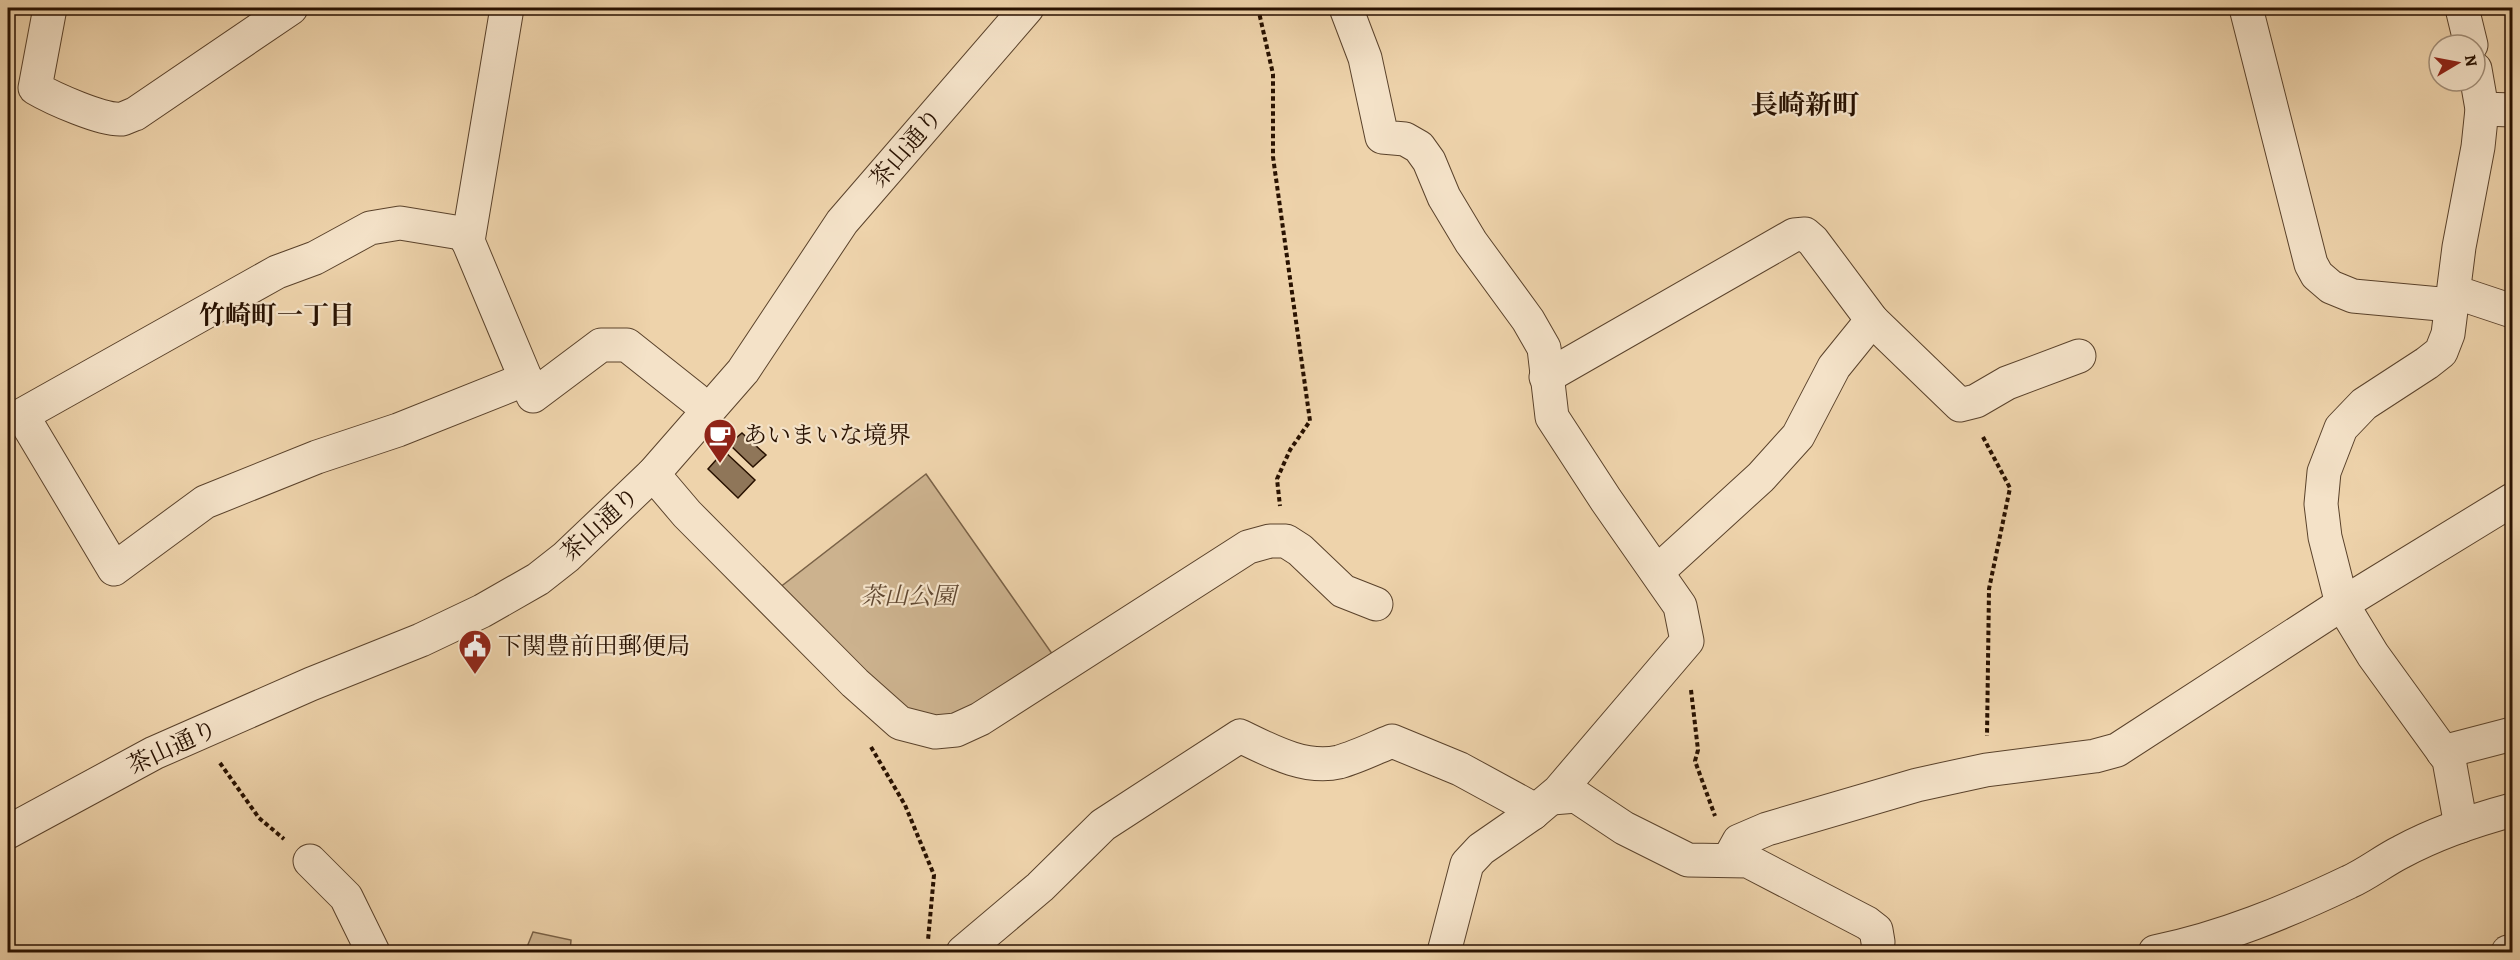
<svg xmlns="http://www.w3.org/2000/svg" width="2520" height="960" font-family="Alegreya,'Noto Serif JP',serif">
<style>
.green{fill:#ccb28e;stroke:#7a6247;stroke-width:1.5}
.building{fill:#8f7659;stroke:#281100;stroke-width:1.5}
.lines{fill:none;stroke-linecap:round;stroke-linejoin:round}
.minor-casing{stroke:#5a422b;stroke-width:35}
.path{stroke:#281100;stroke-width:4;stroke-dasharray:4.5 3;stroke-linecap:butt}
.minor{stroke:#f4e2c8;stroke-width:33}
.labels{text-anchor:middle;stroke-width:4.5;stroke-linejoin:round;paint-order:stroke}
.street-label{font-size:24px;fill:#281100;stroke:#f4e2c8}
.poi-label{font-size:24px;fill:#281100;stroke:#f4e2c8;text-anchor:start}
.park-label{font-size:24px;font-style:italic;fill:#614932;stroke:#f4e2c8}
.neighbourhood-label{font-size:26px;font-weight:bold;fill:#281100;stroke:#f4e2c8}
.quarter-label{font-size:27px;font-weight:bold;fill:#281100;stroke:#f4e2c8}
</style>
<rect width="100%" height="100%" fill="#eed3ab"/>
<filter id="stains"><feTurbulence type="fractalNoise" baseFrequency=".00333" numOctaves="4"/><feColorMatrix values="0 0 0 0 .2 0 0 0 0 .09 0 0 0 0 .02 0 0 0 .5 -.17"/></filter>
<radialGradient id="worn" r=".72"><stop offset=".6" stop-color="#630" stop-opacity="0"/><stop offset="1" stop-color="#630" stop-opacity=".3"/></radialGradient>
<g class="green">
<polygon points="926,474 1053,655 970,710 948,718 909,712 779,588"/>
<polygon points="533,932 571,940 570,952 525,952"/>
</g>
<g class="building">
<polygon points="742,433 766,455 753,467 729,444"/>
<polygon points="724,451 755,480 738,498 708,469"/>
</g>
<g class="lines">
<defs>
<g id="minor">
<path d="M50,8L35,88C52,98 103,121 122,119C126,118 131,115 135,114L291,8"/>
<polyline points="507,8 468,241 533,396 601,345 627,345 695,399"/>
<polyline points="1346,8 1365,58 1382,137 1405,139 1419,147 1429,161 1444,197 1471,242 1528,320 1544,348 1552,417 1606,500 1680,606 1687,641 1559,791 1533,813 1481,849 1467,864 1444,952"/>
<polyline points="2246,8 2311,264 2317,275 2331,287 2353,296 2451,305"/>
<polyline points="2462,8 2471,45"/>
<polyline points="2482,109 2512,110"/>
<polyline points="468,241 461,233 400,223 370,228 315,258 277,272 22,415 114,569 205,502 317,457 398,430 526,379"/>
<polyline points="2452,296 2467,296 2512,311"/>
<polyline points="1546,377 1794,235 1805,234 1813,241 1872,320 1960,405 1976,401 2007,383 2079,356"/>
<polyline points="653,474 687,514 855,683 900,723 935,732 956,730 980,719 1248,547 1270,541 1286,541 1300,550 1343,591 1376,604"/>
<polyline points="1658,571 1761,477 1798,436 1834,367 1872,320"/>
<polyline points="2443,752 2512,734"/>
<polyline points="1552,798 1576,796 1624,828 1688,860 1748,861 1867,923 1876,930 1878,942"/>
<polyline points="2461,826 2449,760 2373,655 2342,604 2325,537 2321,504 2324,472 2341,428 2364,404 2427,363 2441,352 2448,334 2459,247 2478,147 2482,109 2475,69"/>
<polyline points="8,832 154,753 311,684 421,640 482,611 538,579 566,557 653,474 743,371 842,222 1027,8"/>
<polyline points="1729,859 1739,841 1767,829 1917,785 1986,770 2095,756 2117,750 2342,604 2512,500"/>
<polyline points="310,861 346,897 373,952"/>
<path d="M963,952L1040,887L1103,825L1240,736C1269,750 1305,770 1339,762C1357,757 1375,748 1392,741L1460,769L1526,805L1533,813"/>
<path d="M2155,952C2223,938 2286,912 2349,882C2367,874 2383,861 2401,852C2436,833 2475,820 2512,810"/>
<polyline points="2508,952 2512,952"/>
</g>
</defs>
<use href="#minor" class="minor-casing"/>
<g class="path">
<polyline points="1258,8 1273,74 1273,157 1310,421 1290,450 1277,479 1280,506"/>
<polyline points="1983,437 2010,488 1989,589 1987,736"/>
<polyline points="1691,690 1698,750 1695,761 1715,816"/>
<polyline points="871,747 905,805 934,875 928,940"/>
<polyline points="220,763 259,818 284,839"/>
</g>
<use href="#minor" class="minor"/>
</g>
<defs>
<symbol id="cafe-pin" viewBox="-11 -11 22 30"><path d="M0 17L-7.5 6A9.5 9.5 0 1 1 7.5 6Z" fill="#8f2418" stroke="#f4e2c8"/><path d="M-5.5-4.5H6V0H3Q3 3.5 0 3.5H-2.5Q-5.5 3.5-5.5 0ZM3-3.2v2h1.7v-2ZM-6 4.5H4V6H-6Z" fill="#fff"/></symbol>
<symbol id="civic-pin" viewBox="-11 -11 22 30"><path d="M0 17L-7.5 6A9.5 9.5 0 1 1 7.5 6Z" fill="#8f2418" stroke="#f4e2c8"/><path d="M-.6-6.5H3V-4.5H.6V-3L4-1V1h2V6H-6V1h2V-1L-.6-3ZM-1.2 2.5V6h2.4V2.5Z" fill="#fff"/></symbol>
</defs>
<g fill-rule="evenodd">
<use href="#cafe-pin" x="701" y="416" width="38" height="52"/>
<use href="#civic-pin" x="456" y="627" width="38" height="52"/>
</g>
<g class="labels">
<g class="street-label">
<text transform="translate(906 148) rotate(-49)" y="8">茶山通り</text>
<text transform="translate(600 524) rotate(-43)" y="8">茶山通り</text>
<text transform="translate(172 747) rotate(-25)" y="8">茶山通り</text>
</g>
<g class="poi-label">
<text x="743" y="443">あいまいな境界</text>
<text x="498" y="654">下関豊前田郵便局</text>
</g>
<g class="park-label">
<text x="908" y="604">茶山公園</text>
</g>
<g class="neighbourhood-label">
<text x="277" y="324">竹崎町一丁目</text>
</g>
<g class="quarter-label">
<text x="1805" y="114">長崎新町</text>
</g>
</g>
<rect width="2520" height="960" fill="none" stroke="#eed3ab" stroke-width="30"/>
<rect x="9" y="9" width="2502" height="942" fill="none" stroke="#281100" stroke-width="3"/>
<rect x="15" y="15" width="2490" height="930" fill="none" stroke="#281100" stroke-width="1.5"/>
<g transform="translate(2457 63) rotate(80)"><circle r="28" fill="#f4e2c8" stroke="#a28e78" stroke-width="1.5"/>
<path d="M0-4.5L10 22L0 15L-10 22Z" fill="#8f2418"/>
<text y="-9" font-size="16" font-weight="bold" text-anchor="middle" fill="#281100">N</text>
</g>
<rect width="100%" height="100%" filter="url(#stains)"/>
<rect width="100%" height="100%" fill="url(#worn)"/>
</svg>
